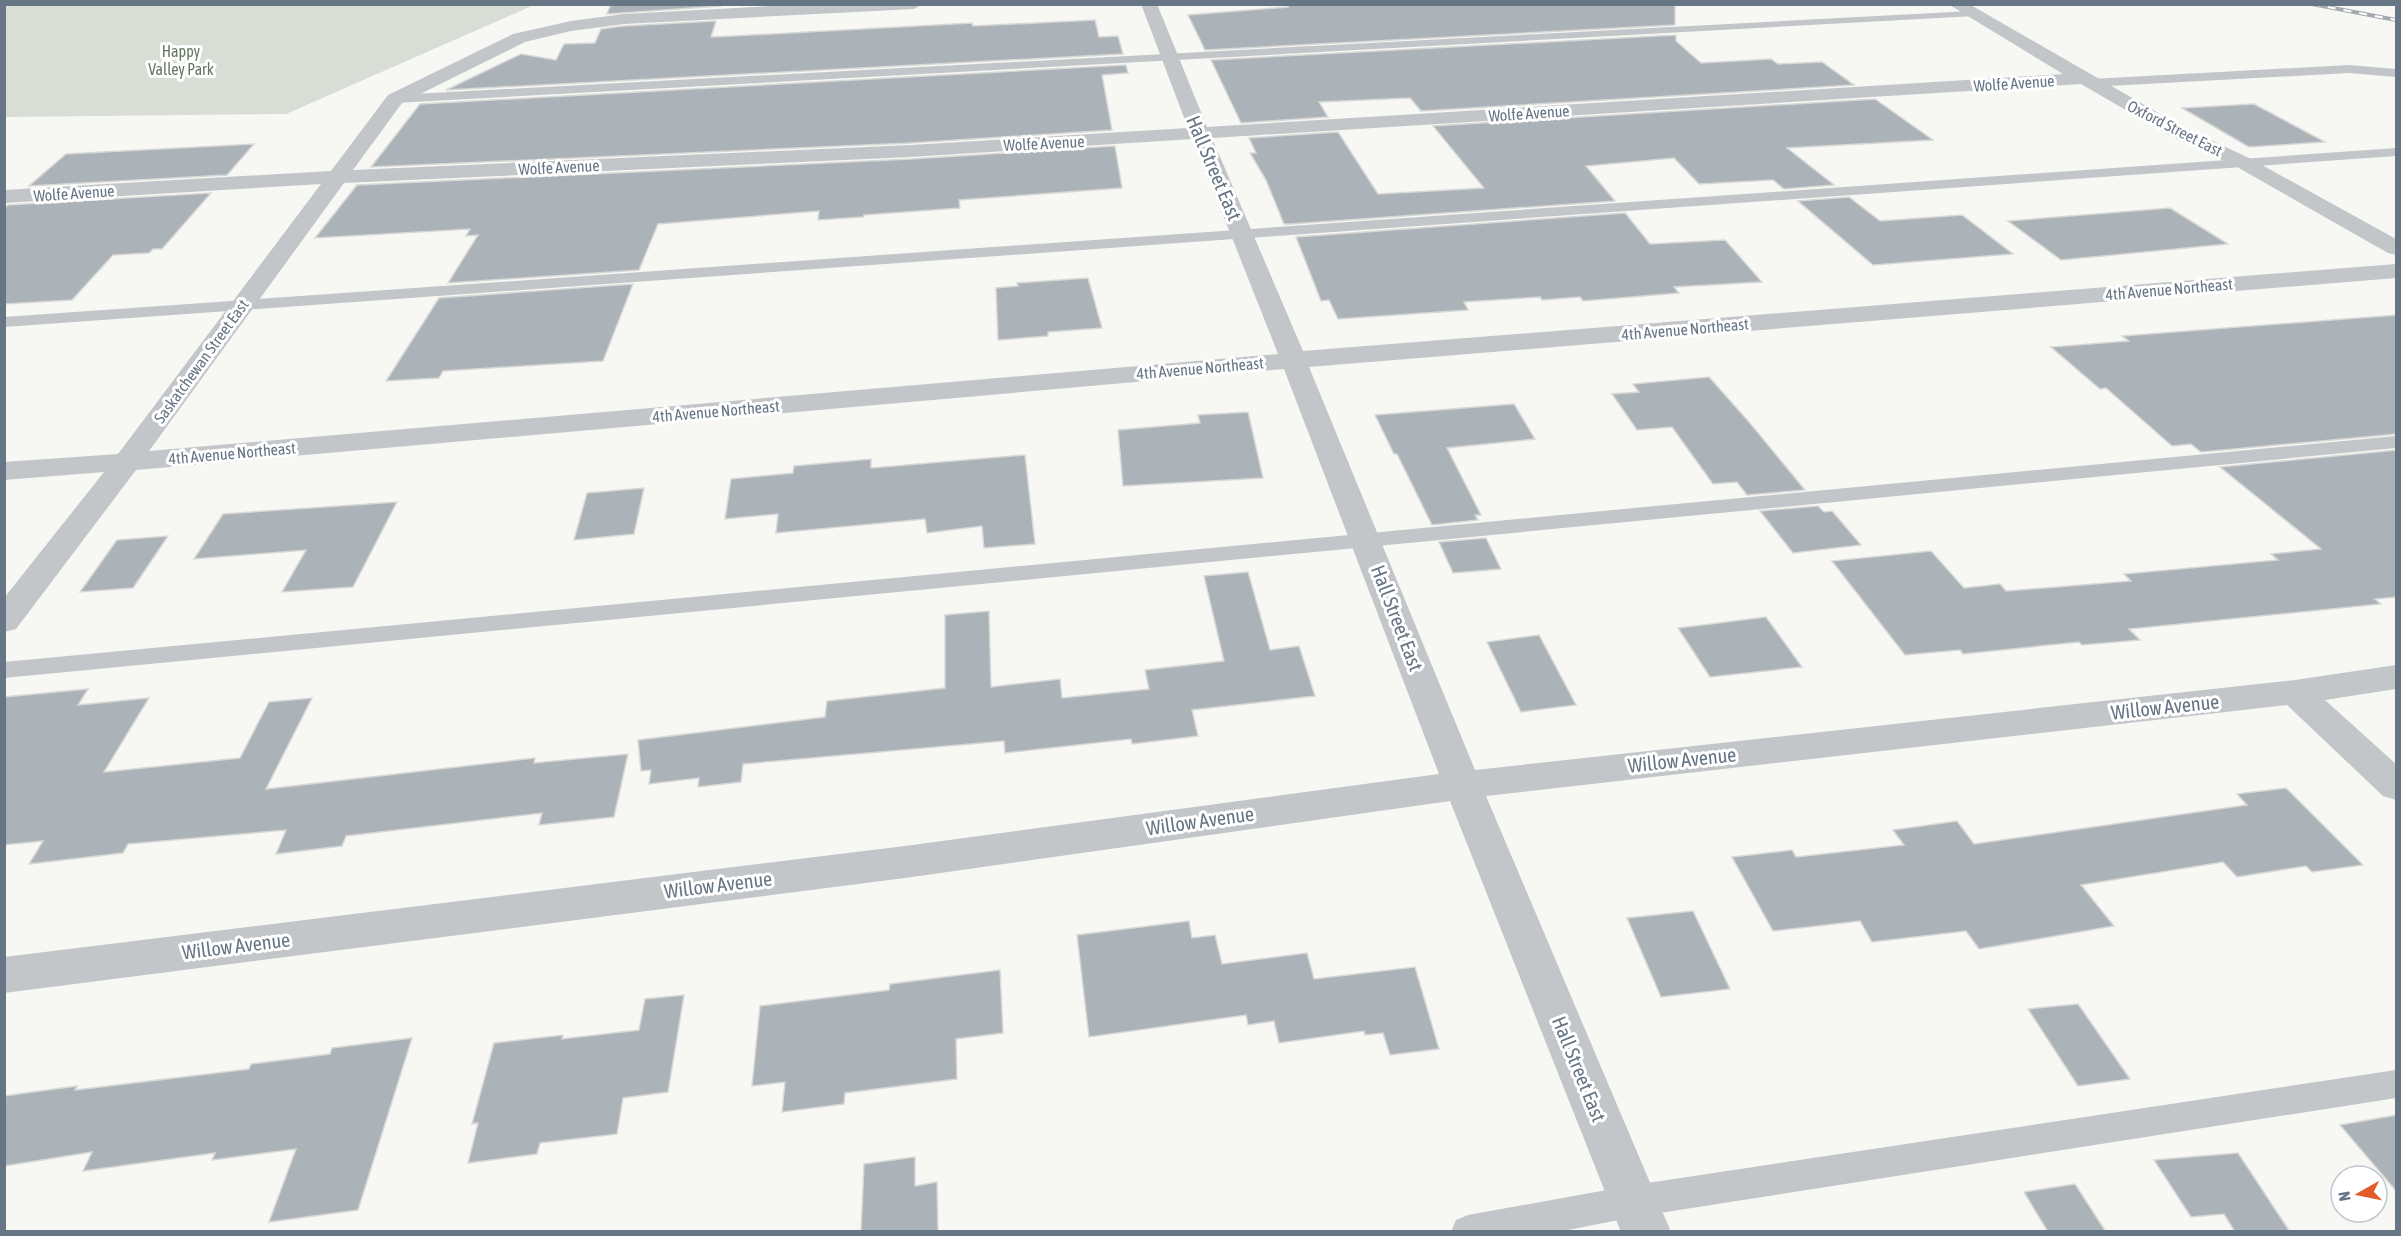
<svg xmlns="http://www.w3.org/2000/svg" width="2401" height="1236" font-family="'Asap Condensed',sans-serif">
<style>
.green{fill:#d8ded5}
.building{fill:#abb3b9;stroke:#d8d8d6;stroke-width:1.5}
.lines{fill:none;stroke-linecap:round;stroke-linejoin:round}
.lane{fill:#c2c6c9;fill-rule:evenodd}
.street{fill:#c2c6c9;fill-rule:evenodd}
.rail-casing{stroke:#a5aab0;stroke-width:4}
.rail{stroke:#fff;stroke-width:2;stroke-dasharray:8;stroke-linecap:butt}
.labels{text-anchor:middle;stroke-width:6;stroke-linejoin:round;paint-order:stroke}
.far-park-label{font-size:16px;fill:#657761;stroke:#fff}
.far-street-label{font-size:16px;fill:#667685;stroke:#fff}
.street-label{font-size:20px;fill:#667685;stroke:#fff}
</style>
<rect width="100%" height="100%" fill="#f7f7f4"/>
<polygon class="green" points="4,5 5,4 534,5 286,114 5,117"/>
<g class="building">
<polygon points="611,4 722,4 721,6 607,14"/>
<polygon points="1287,4 1675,4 1675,25 1205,50 1188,15 1288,7"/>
<polygon points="1095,20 1099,37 1118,36 1123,54 446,90 521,54 556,60 564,44 595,43 601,29 624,26 716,21 711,37 733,36 972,23 973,26"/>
<polygon points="1676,35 1676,41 1701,63 1771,59 1778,64 1822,62 1854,85 1421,111 1410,98 1319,102 1328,117 1241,123 1211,60"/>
<polygon points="1126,65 1128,73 1102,75 1112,130 911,143 371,167 420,104"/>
<polygon points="1875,99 1933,140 1787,148 1834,185 1784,189 1773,180 1699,184 1674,158 1586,166 1615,201 1291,224 1284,224 1266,180 1250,153 1256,153 1249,138 1338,132 1378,194 1484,188 1433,126"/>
<polygon points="2254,104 2325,142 2249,147 2182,108"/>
<polygon points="254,144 227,175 29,186 66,154"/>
<polygon points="1115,146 1122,188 959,200 960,208 864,215 863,217 818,220 819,211 658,224 639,270 448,283 478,235 466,236 470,229 315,238 357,185 911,159"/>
<polygon points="211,193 162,249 153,249 149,253 113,255 72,300 4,304 4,208 8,205"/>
<polygon points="1849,197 1880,221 1962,215 2013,254 1873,265 1798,201"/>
<polygon points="2170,208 2228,244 2061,260 2008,221"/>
<polygon points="1625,213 1650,244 1725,240 1762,282 1674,287 1679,293 1583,301 1580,297 1542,300 1540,297 1464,302 1468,310 1338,319 1329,300 1321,301 1296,237"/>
<polygon points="1088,278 1102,328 1048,332 1048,336 998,340 996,288 1018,286 1017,283"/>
<polygon points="633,284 603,361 443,371 439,378 386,381 439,298"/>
<polygon points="2397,315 2397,434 2201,452 2191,444 2172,446 2106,388 2100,389 2051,347 2129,341 2122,336"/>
<polygon points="1709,377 1749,422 1805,490 1747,495 1737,482 1713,484 1672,427 1637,430 1612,394 1639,392 1633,384"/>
<polygon points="1514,404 1535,439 1447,448 1481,515 1475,515 1478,520 1432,525 1397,454 1394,454 1375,415"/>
<polygon points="1248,412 1263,478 1123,486 1118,430 1200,423 1198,415"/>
<polygon points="2397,450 2397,597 2375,599 2381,604 2129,629 2140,640 2082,645 2079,642 1963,654 1960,650 1905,655 1832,561 1931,551 1964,588 2000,584 2006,591 2131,581 2124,574 2278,560 2271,554 2321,549 2220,467"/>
<polygon points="1025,455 1035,544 984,548 982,526 927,533 925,519 776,533 778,514 725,519 731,479 793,473 794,466 871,459 871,468"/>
<polygon points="644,488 634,534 574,540 587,493"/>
<polygon points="397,502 353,587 282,592 306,550 194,559 223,514"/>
<polygon points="1818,506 1824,512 1832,511 1861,545 1793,553 1760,511"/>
<polygon points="168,536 133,588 80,592 117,540"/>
<polygon points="1486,538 1501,569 1453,573 1439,542"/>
<polygon points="1248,572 1270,650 1299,646 1315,696 1192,710 1198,736 1132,744 1131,739 1005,753 1004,741 743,764 741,782 698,787 699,778 649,784 651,770 641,771 638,740 825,717 827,701 945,688 945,615 989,611 991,687 1060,679 1062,698 1149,689 1145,670 1224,661 1204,576"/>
<polygon points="1766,617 1802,667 1710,677 1678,628"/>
<polygon points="1539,635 1576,705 1521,712 1487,642"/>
<polygon points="88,689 78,705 149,698 104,772 240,758 269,702 312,698 266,789 535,758 534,763 628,754 614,817 539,825 542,813 346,836 342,846 276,854 286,830 128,844 123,853 29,864 43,841 4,845 4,697"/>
<polygon points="2286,788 2363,865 2312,872 2306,866 2237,877 2223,862 2081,885 2114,926 1979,949 1966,931 1872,942 1860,921 1773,931 1732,857 1792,850 1796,857 1904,845 1893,830 1957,821 1974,844 2247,805 2237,794"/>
<polygon points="1693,911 1730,989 1661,997 1627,918"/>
<polygon points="1189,921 1192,938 1215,935 1222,964 1307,953 1314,979 1415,967 1439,1049 1390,1055 1383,1033 1365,1035 1364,1031 1279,1043 1274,1021 1248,1025 1246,1015 1089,1037 1077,935"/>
<polygon points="1000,970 1003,1033 956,1039 957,1079 845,1093 844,1104 782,1112 785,1082 752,1086 760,1006 889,990 890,984"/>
<polygon points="684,995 668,1092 623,1098 617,1134 540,1143 537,1154 468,1163 478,1123 472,1124 494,1043 563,1035 562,1039 639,1030 645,999"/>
<polygon points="2078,1004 2130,1079 2078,1086 2028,1009"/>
<polygon points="412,1038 358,1210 269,1222 296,1149 212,1160 215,1153 83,1171 92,1152 4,1166 4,1096 77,1086 75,1090 249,1069 251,1064 330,1054 332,1048"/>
<polygon points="2397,1115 2397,1192 2340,1125"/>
<polygon points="2238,1153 2290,1232 2235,1232 2224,1214 2191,1217 2154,1160"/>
<polygon points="915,1157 915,1186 937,1182 938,1232 861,1232 864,1164"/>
<polygon points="2075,1184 2106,1232 2048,1232 2024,1192"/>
</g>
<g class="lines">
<g class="lane">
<polygon points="1971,11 1977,14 1975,16 395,103 389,99 395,95"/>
<polygon points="2349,65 2396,69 2396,77 2349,73 2091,87 2085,83 2091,79"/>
<polygon points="2396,148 2396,156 4,327 4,317"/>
<polygon points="2396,436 2396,448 4,678 4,662"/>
<polygon points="2396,1070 2396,1098 1634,1217 1558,1232 1451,1232 1456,1220 1468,1215 1634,1185"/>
</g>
<path class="street" d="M809,4H922L914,9L624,24L571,31L525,42L402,103L353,170L911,145L1188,128L1141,4H1157L1207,127L2063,74L1948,4H1969L2181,126L2251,159L2396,239V255L2388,253L2237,167L2167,134L2081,84L1212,138L1303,351L2396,264V278L1309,367L1475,770L2295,680L2396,665V689L2325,700L2396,764V800L2383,796L2287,705L1486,796L1671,1232H1621L1450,801L905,878L4,993V957L905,846L1439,774L1284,369L136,470L16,629L4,632V598L104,472L4,480V462L118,454L321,184L4,203V190L331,171L388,95L513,34L571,21L624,14ZM1193,139L1278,354L149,451L344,183L911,157Z"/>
<defs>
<polyline id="rail" points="2312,4 2396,20"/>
</defs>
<use href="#rail" class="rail-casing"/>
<use href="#rail" class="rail"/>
</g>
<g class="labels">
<g class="far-park-label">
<text x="181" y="57">Happy<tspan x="181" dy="18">Valley Park</tspan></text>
</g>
<g class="far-street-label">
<text transform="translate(2014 83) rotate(-4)" y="6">Wolfe Avenue</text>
<text transform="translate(1529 113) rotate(-4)" y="6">Wolfe Avenue</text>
<text transform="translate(2175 128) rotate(27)" y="6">Oxford Street East</text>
<text transform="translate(1044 143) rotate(-3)" y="6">Wolfe Avenue</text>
<text transform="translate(559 167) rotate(-3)" y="6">Wolfe Avenue</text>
<text transform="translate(74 193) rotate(-4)" y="6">Wolfe Avenue</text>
<text transform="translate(2169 289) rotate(-5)" y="6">4th Avenue Northeast</text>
<text transform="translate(1685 329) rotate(-5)" y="6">4th Avenue Northeast</text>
<text transform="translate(201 361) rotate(-54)" y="6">Saskatchewan Street East</text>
<text transform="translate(1200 368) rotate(-5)" y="6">4th Avenue Northeast</text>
<text transform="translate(716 411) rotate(-5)" y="6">4th Avenue Northeast</text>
<text transform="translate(232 453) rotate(-5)" y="6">4th Avenue Northeast</text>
</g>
<g class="street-label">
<text transform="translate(1214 168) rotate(67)" y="7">Hall Street East</text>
<text transform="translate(1397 618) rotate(69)" y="7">Hall Street East</text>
<text transform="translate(2165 707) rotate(-6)" y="7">Willow Avenue</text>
<text transform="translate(1682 760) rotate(-6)" y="7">Willow Avenue</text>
<text transform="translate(1200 821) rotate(-8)" y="7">Willow Avenue</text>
<text transform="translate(718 885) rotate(-7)" y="7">Willow Avenue</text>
<text transform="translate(236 946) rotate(-7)" y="7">Willow Avenue</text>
<text transform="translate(1579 1069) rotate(68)" y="7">Hall Street East</text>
</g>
</g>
<rect width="2401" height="1236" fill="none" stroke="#667685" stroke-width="12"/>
<g transform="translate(2359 1194) rotate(261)"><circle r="28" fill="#ffffff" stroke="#c2c8ce" stroke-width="1.5"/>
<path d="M0-4.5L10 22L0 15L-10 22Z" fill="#e35b28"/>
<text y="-9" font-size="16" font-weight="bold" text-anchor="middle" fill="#667685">N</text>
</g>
</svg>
